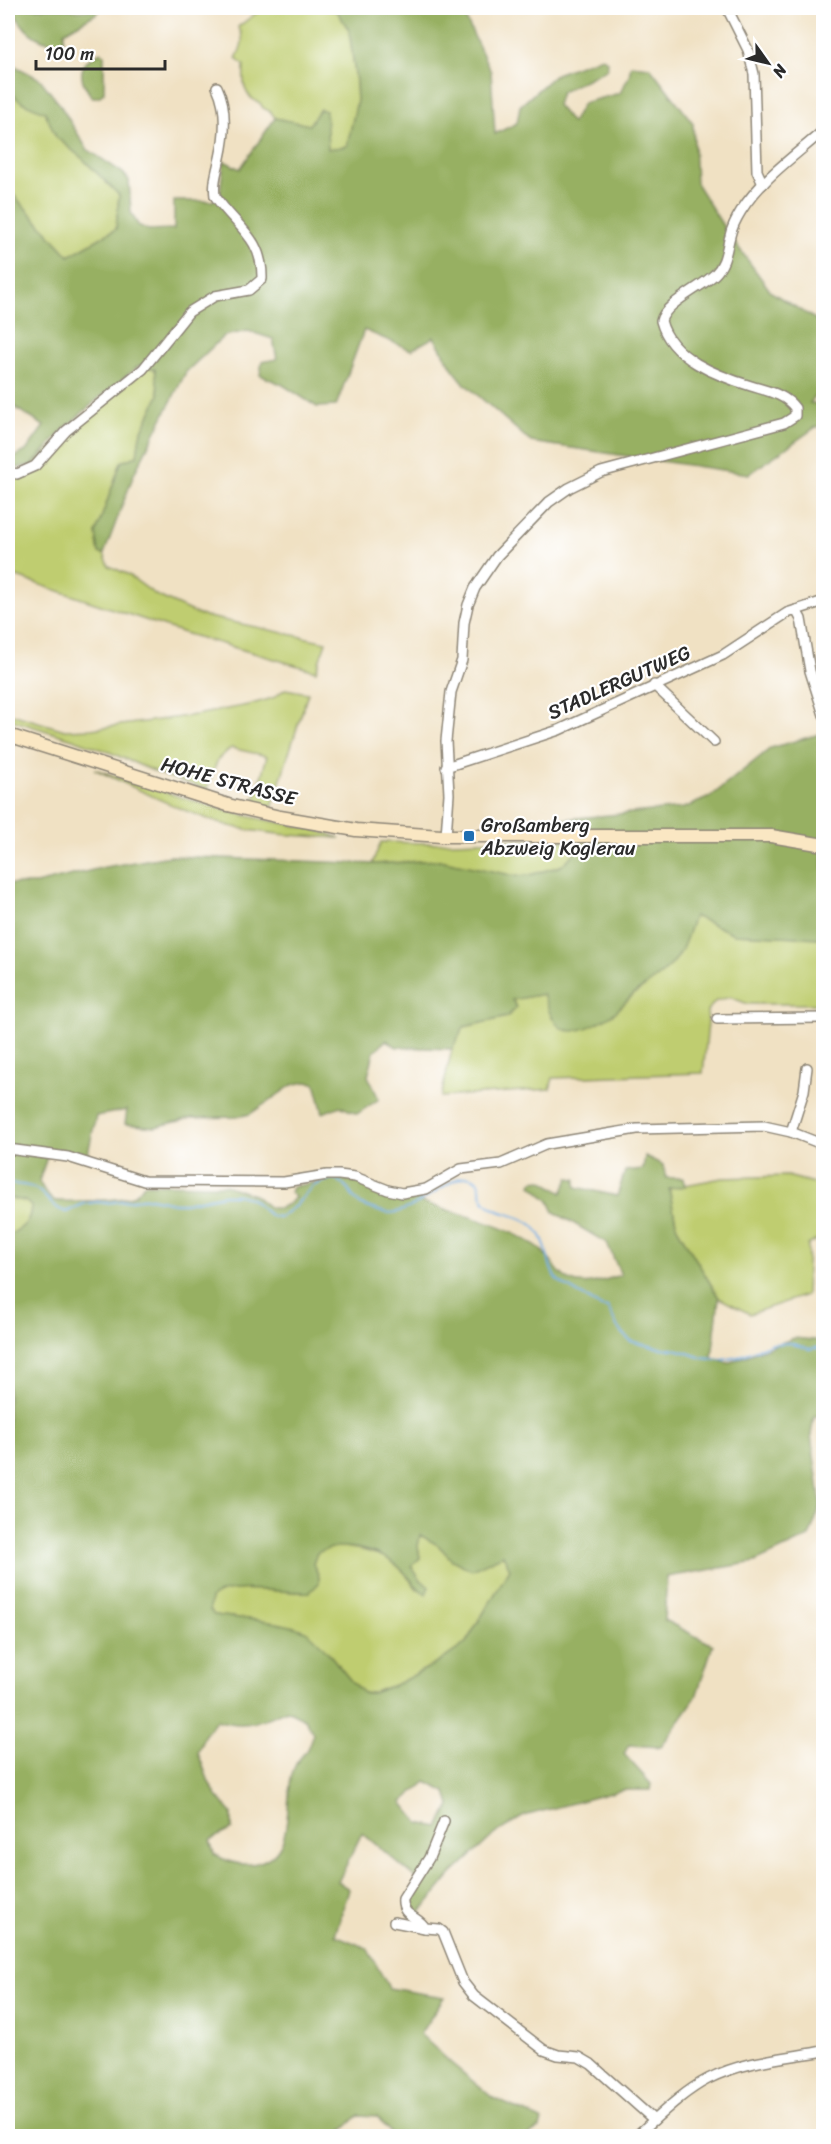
<svg xmlns="http://www.w3.org/2000/svg" width="831" height="2144" font-family="Sriracha,sans-serif">
<style>
.green{fill:#bfcd6f;stroke:#757c4d;stroke-width:1.5}
.forest{fill:#97b062;stroke:#616e46;stroke-width:1.5;fill-rule:evenodd}
.lines{fill:none;stroke-linecap:round;stroke-linejoin:round}
.stream{stroke:#73aee4;stroke-width:2}
.minor-casing{stroke:#8e8677;stroke-width:12}
.secondary-casing{stroke:#8e8677;stroke-width:15}
.minor{stroke:#fff;stroke-width:9}
.secondary{stroke:#fae7c3;stroke-width:12}
.poi-dot{fill:#1f6fb2;stroke:#fff;stroke-width:2}
.labels{text-anchor:middle;stroke-width:4.5;stroke-linejoin:round;paint-order:stroke}
.street-label{font-size:20px;fill:#2b2b2b;stroke:#fff}
.poi-label{font-size:20px;fill:#2b2b2b;stroke:#fff;text-anchor:start}
</style>
<rect width="100%" height="100%" fill="#fff"/>
<filter id="ink" filterUnits="userSpaceOnUse"><feTurbulence type="fractalNoise" baseFrequency=".0167" numOctaves="2"/><feDisplacementMap in="SourceGraphic" scale="12" xChannelSelector="R" yChannelSelector="G"/><feConvolveMatrix kernelMatrix="1 2 1 2 8 2 1 2 1" color-interpolation-filters="sRGB"/></filter>
<filter id="wash" filterUnits="userSpaceOnUse"><feTurbulence type="fractalNoise" baseFrequency=".008" numOctaves="4" result="noise"/><feDisplacementMap in="SourceGraphic" scale="24" xChannelSelector="R" yChannelSelector="G"/><feGaussianBlur stdDeviation="1.35" result="paint"/><feColorMatrix in="noise" values="0 0 0 0 0 0 0 0 0 0 0 0 0 0 0 0 0 1.4 0 .05"/><feComposite in="paint" operator="in"/></filter>
<g filter="url(#wash)">
<rect width="100%" height="100%" fill="#f0e1c3"/>
<g class="green">
<path d="M263,8H320L337,10L349,30L356,82L357,101L347,147L328,149L320,110L309,125L275,118L271,112L263,108L260,103C242,96 243,82 244,65L236,59C241,48 246,38 238,27Z"/>
<path d="M8,87C17,102 29,106 45,111L56,137L83,159L119,195L116,229L69,256L8,189Z"/>
<polygon points="148,367 155,368 159,395 140,435 137,456 121,462 96,533 99,553 104,554 109,566 127,574 156,595 199,615 326,642 316,671 184,633 8,574 8,475 19,477 68,433"/>
<polygon points="285,689 308,693 272,807 254,803 267,756 231,748 218,759 207,789 165,776 109,752 73,739 8,719 8,713 65,730 91,729 196,715 248,705 273,698"/>
<path d="M94,769C143,785 192,802 243,815C275,823 309,826 340,838C304,836 266,835 230,826C183,813 138,789 94,769Z"/>
<polygon points="503,840 593,841 561,866 530,875 516,876 439,860 372,864 381,842 431,843"/>
<polygon points="693,915 734,934 823,938 823,1004 748,1004 730,997 716,1001 707,1011 708,1023 703,1073 553,1078 550,1089 441,1097 452,1049 464,1027 507,1017 512,1000 543,994 551,1015 574,1031 613,1014 632,996 663,973 678,956"/>
<polygon points="787,1176 817,1184 823,1197 823,1236 808,1245 806,1295 750,1314 719,1298 677,1228 669,1188 722,1178"/>
<path d="M8,1198L25,1201L31,1206C30,1224 22,1228 8,1236Z"/>
<path d="M420,1534L438,1545L452,1560L471,1569L503,1554L510,1569L465,1644L439,1662L399,1683L373,1693H363L354,1685L328,1652L282,1624L214,1615L210,1610L211,1597C227,1582 287,1594 310,1592L319,1576L313,1564L317,1552L338,1546L362,1550L389,1558L404,1572L417,1589L428,1587L419,1578L411,1566L420,1558L418,1546Z"/>
</g>
<g class="forest">
<path d="M11,8H63L78,11L100,9L99,12L64,32V39L60,44C33,41 24,30 11,8Z"/>
<path d="M320,8H458L465,17L491,72L495,134L517,123L520,106L556,74L602,57L608,62L607,69L561,92L557,105L572,123L583,103L620,93L629,76L631,65L650,67L693,123L696,183L725,229L771,292L823,324V385L810,403L823,404V426L816,427L749,474L531,442L465,384L453,369L434,337L411,350L364,330L336,406L317,407L283,385L260,375L262,362L277,359L273,339L248,331L224,336L186,372L134,474L104,554L99,553L96,533L121,462L137,456L140,435L159,395L155,369L140,365L99,398L64,429L33,464L14,469L11,459L26,451L44,426L8,403V189L69,256L116,229L119,195L83,159L56,137L45,112C5,97 8,93 8,52L13,65L40,79L60,105L87,149L123,173L129,180L131,213L138,225L148,230L174,229V201H213L220,193L224,161L240,169L275,118L309,125L320,109L326,111L328,149L347,146L357,101L356,82L349,30L337,11L321,9Z"/>
<path d="M101,52L104,55V92L99,97H92C77,77 77,64 101,52Z"/>
<path d="M823,733V938L734,934L694,916C689,929 685,947 677,958C665,974 649,982 634,994C627,999 622,1007 614,1013C603,1021 577,1036 563,1029C551,1023 548,1006 543,994L512,1000L517,1007L507,1017L464,1027L452,1049L397,1047L386,1040L374,1052L368,1076L379,1099L357,1114L340,1106L323,1113L315,1083L305,1082L292,1085L250,1114L237,1117L192,1118L155,1127L125,1124L127,1110L96,1116L87,1158L8,1146V884H36L105,867L170,856L377,864L439,860L516,876L530,875L561,866L582,846L593,841L598,833L593,829L525,830L521,827L524,823L684,808L710,797L771,748Z"/>
<path d="M8,1151L47,1157L39,1181C43,1188 46,1196 53,1200C58,1203 122,1200 130,1197C136,1195 140,1190 144,1184L225,1185L254,1195L270,1208H280L290,1203L295,1197L290,1193L292,1187L338,1178L358,1182L399,1197H418L423,1203C462,1214 500,1224 535,1245C549,1254 556,1274 571,1281C586,1288 606,1279 621,1275L607,1243L554,1212L549,1201L531,1185L533,1181L542,1180L562,1193L569,1178L576,1179V1187L617,1196L625,1171L643,1169L645,1156L663,1165L666,1178H683L685,1186L669,1189L677,1228L719,1298L712,1358L728,1363L794,1338L823,1341V1418L814,1416L811,1435L821,1505L809,1537L755,1562L667,1577L664,1620L713,1645L696,1697L661,1747L629,1745L624,1754L651,1784L650,1790H622L524,1816L496,1833L452,1874L417,1916L407,1901L418,1880L362,1833L338,1882L349,1889L335,1935L367,1948L389,1988L444,1997L420,2034L451,2063L493,2098L542,2120L540,2128L527,2136H393L377,2116L359,2115L340,2133L329,2136H8V1236C22,1228 30,1224 31,1206L25,1201L8,1198ZM420,1535L438,1545L452,1560L472,1570L503,1555L510,1569L465,1644L439,1662L399,1683L373,1693H363C343,1676 331,1651 310,1634C296,1622 235,1618 214,1615L210,1610L211,1598C227,1582 287,1594 310,1592L319,1583V1576L313,1564L317,1553C324,1550 333,1547 340,1547C363,1547 388,1555 403,1571C412,1580 415,1588 426,1594L429,1587L419,1578L411,1566L420,1558L418,1546ZM287,1710L305,1719L313,1734C310,1740 309,1746 306,1751C302,1756 297,1761 295,1766C281,1796 300,1852 257,1863C241,1867 227,1862 214,1854L210,1840L232,1829V1813L217,1796L209,1782L198,1753L204,1736L216,1720C248,1729 257,1722 287,1710ZM426,1782L446,1792L450,1806L438,1827L419,1823L402,1802Z"/>
</g>
<g class="lines">
<path class="stream" d="M8,1183C16,1185 29,1184 36,1189C48,1196 50,1207 66,1212L83,1204L97,1202L105,1203L151,1198L174,1203H185L224,1195H238L250,1198L271,1216L280,1217L295,1206L313,1186L332,1178C336,1180 341,1182 344,1185C351,1191 353,1201 362,1205C369,1208 377,1211 384,1212C412,1219 452,1171 471,1177C483,1180 478,1195 486,1203C500,1216 518,1213 531,1224C549,1238 545,1260 555,1277C560,1285 592,1300 601,1307L608,1308L617,1326L630,1341L654,1347L679,1350L702,1358L722,1360L738,1357L771,1344L790,1343L809,1349L824,1347"/>
</g>
</g>
<g filter="url(#ink)">
<g class="lines">
<defs>
<g id="minor">
<polyline points="727,8 748,50 754,74 757,171 763,184"/>
<path d="M8,472L17,474L35,466L66,431L143,369L189,312L215,296L249,290L262,279C263,237 235,226 215,196C213,183 217,171 220,158C225,136 227,108 217,87"/>
<polyline points="796,610 801,619 810,671 824,715"/>
<polyline points="654,685 714,742"/>
<polyline points="446,767 559,730 723,655 787,613 824,601"/>
<path d="M446,836L449,794L446,741L451,692L462,660L464,623L468,605L475,588L497,556L549,502L569,488L601,472L784,423L795,416V408C785,394 767,391 751,386C718,376 671,359 661,321C665,303 701,288 715,274C726,263 726,250 730,236C732,227 736,219 741,211C761,179 796,155 824,130"/>
<polyline points="717,1019 824,1018"/>
<polyline points="791,1132 804,1091 807,1068"/>
<polyline points="8,1149 68,1157 144,1181 284,1182 327,1175 339,1175 355,1177 388,1190 402,1193 426,1189 461,1169 501,1164 547,1144 637,1129 764,1126 791,1132 824,1145"/>
<path d="M444,1821L429,1858L403,1899C401,1917 419,1916 425,1928L439,1929L443,1932L463,1982L474,1996L544,2050L558,2055L579,2057L591,2064L654,2120"/>
<polyline points="394,1922 425,1928"/>
<path d="M636,2136C658,2117 681,2093 708,2079C742,2061 786,2058 824,2051"/>
</g>
<polyline id="secondary" points="8,735 228,805 280,817 356,830 441,836 771,836 824,845"/>
</defs>
<use href="#minor" class="minor-casing"/>
<use href="#secondary" class="secondary-casing"/>
<use href="#minor" class="minor"/>
<use href="#secondary" class="secondary"/>
</g>
</g>
<rect class="poi-dot" x="463" y="830" width="12" height="12" rx="3"/>
<g class="labels">
<g class="street-label">
<text transform="translate(619 682) rotate(-24)" y="7">STADLERGUTWEG</text>
<text transform="translate(229 781) rotate(15)" y="7">HOHE STRASSE</text>
</g>
<g class="poi-label">
<text x="481" y="832">Großamberg<tspan x="481" dy="23">Abzweig Koglerau</tspan></text>
</g>
</g>
<rect width="831" height="2144" fill="none" stroke="#fff" stroke-width="30"/>
<g transform="translate(768 63) rotate(124)" stroke="#ffffff" stroke-width="4.5" paint-order="stroke">
<path d="M0-4.5L10 22L0 15L-10 22Z" fill="#2b2b2b"/>
<text y="-9" font-size="16" font-weight="bold" text-anchor="middle" fill="#2b2b2b">N</text>
</g>
<path d="M36 60v9h129v-9" fill="none" stroke="#2b2b2b" stroke-width="3"/>
<text x="45" y="60" font-size="18" fill="#2b2b2b" stroke="#ffffff" stroke-width="4.5" paint-order="stroke">100 m</text>
</svg>
